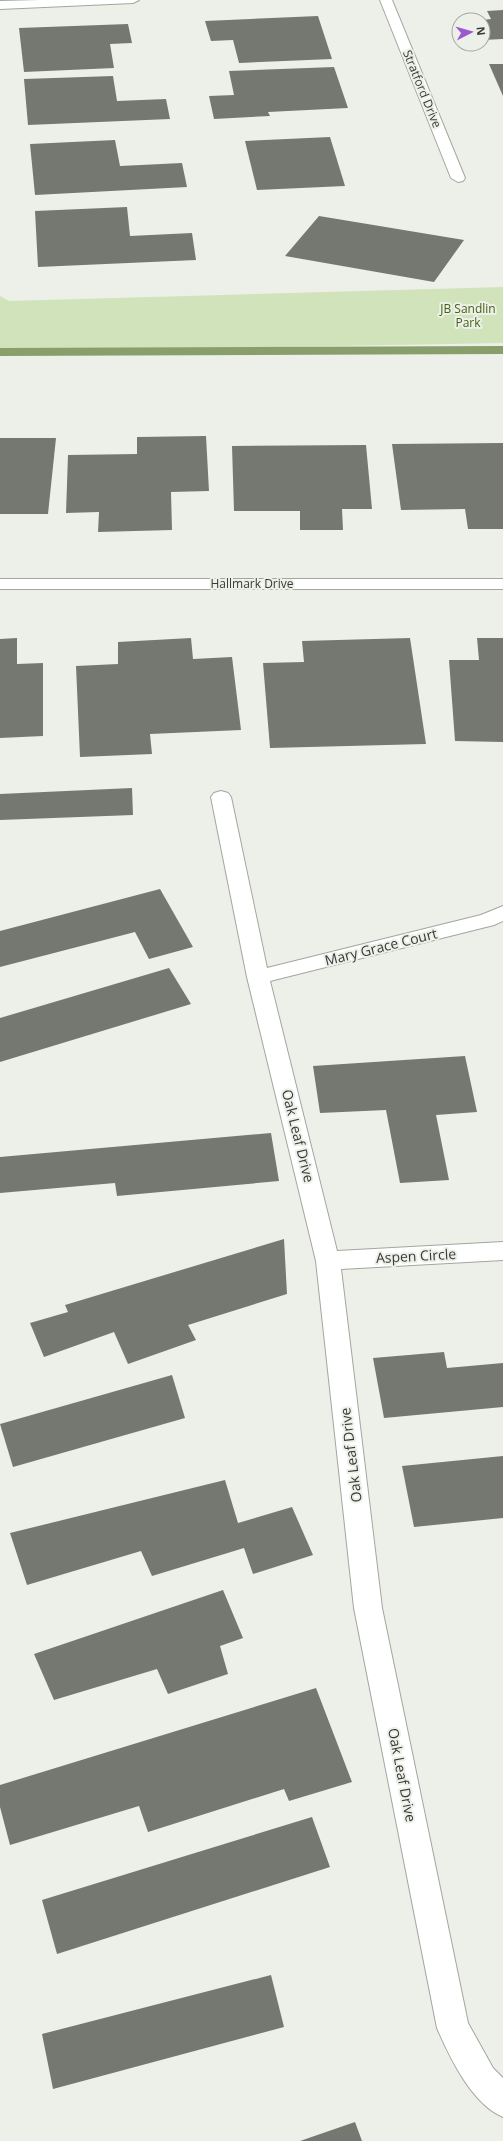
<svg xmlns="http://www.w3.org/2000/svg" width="503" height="2141" font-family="'Open Sans',sans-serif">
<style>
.green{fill:#d0e3ba}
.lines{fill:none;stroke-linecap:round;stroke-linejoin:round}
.stream{fill:#889f6b;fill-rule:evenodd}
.building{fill:#757871}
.street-casing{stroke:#a3a69f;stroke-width:2}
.street{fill:#fff;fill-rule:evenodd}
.labels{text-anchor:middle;stroke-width:4;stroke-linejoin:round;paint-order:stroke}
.far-street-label{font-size:12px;fill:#383936;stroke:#edf0e9}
.far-park-label{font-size:12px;fill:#456011;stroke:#edf0e9}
.street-label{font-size:14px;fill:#383936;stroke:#edf0e9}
</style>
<rect width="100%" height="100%" fill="#edf0e9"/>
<polygon class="green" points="503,287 503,343 0,352 0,296 9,301"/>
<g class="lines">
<polygon class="stream" points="503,346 503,354 0,356 0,348"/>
</g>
<g class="building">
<polygon points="503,10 503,39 483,40 483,20 491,19 487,11"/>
<polygon points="318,16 332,59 239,63 233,40 211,41 205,21"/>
<polygon points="128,24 132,43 110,44 114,68 24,72 19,28"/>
<polygon points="489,64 503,64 503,96"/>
<polygon points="334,67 348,108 268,112 270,116 214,119 209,96 234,95 229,71"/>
<polygon points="113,76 117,101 166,99 170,119 28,125 24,79"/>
<polygon points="330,137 345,186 257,190 245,141"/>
<polygon points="115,140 120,166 182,163 187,187 35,195 30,144"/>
<polygon points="127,207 130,236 192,233 196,260 38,267 35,211"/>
<polygon points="319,216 464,240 434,282 285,256"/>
<polygon points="206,436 209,491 171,492 172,530 98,532 99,512 66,513 68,455 137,454 137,437"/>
<polygon points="0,438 56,438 48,514 0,514"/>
<polygon points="503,443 503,529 468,529 465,509 401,510 392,444"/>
<polygon points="366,445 372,509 342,509 343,530 300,530 300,511 234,511 232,446"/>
<polygon points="17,638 17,664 43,663 43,736 0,738 0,639"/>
<polygon points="191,638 193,659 232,657 241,730 150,734 152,754 80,757 76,666 118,664 118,642"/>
<polygon points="410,638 426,744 270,748 263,663 304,662 302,641"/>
<polygon points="477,638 503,638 503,742 455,741 449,660 479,660"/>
<polygon points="132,788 133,815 0,820 0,794"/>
<polygon points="160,889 193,947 149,959 135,932 0,967 0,931"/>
<polygon points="169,968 191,1004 0,1062 0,1018"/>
<polygon points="465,1056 477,1112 436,1115 449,1180 400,1183 386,1110 320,1113 313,1066"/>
<polygon points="271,1133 279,1181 117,1196 115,1183 0,1193 0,1157"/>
<polygon points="284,1239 287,1294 188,1325 196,1340 128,1364 114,1332 44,1357 30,1323 68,1312 65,1305"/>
<polygon points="444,1352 447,1368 503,1363 503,1407 384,1418 373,1358"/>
<polygon points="172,1375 185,1418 13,1467 0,1424"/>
<polygon points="503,1456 503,1518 414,1527 402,1466"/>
<polygon points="225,1480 238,1523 292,1507 313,1555 253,1574 244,1548 152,1576 141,1551 27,1585 10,1533"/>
<polygon points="223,1590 243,1638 220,1646 228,1674 168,1694 157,1669 54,1700 34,1654"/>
<polygon points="316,1688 352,1782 289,1801 284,1789 148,1832 139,1806 10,1845 0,1807 0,1785"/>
<polygon points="312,1817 330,1867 57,1954 42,1900"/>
<polygon points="271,1975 284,2027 53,2089 42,2034"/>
<polygon points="355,2122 362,2141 300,2141"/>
</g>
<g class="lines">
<defs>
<g id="street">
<polygon points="40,0 139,0 133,3 0,9 0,1"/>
<polygon points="380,0 392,0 465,178 463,181 458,182 451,178"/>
<rect x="0" y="579" width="503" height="10"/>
<path d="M221,791L228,793L231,797L267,968L481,915L503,906V921L494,925L270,981L337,1251L503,1242V1260L341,1269L382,1608L468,2023L493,2068L503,2078V2117C472,2104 450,2058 437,2028L354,1608L316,1261L247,977L211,797L214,793Z"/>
</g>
</defs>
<use href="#street" class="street-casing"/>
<use href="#street" class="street"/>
</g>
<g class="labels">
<g class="far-street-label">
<text transform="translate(422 89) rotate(68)" y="4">Stratford Drive</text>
<text x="252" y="588">Hallmark Drive</text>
</g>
<g class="far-park-label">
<text x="468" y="313">JB Sandlin<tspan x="468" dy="14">Park</tspan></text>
</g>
<g class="street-label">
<text transform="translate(381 947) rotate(-14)" y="5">Mary Grace Court</text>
<text transform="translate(298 1136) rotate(76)" y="5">Oak Leaf Drive</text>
<text transform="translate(416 1256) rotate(-3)" y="5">Aspen Circle</text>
<text transform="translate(351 1455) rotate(-97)" y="5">Oak Leaf Drive</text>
<text transform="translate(402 1775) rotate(79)" y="5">Oak Leaf Drive</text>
</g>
</g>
<g transform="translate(471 32) rotate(84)"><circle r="19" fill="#edf0e9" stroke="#a5a7a1"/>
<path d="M0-3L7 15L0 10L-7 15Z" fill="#9a59ce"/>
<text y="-6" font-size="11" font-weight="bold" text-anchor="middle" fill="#383936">N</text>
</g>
</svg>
